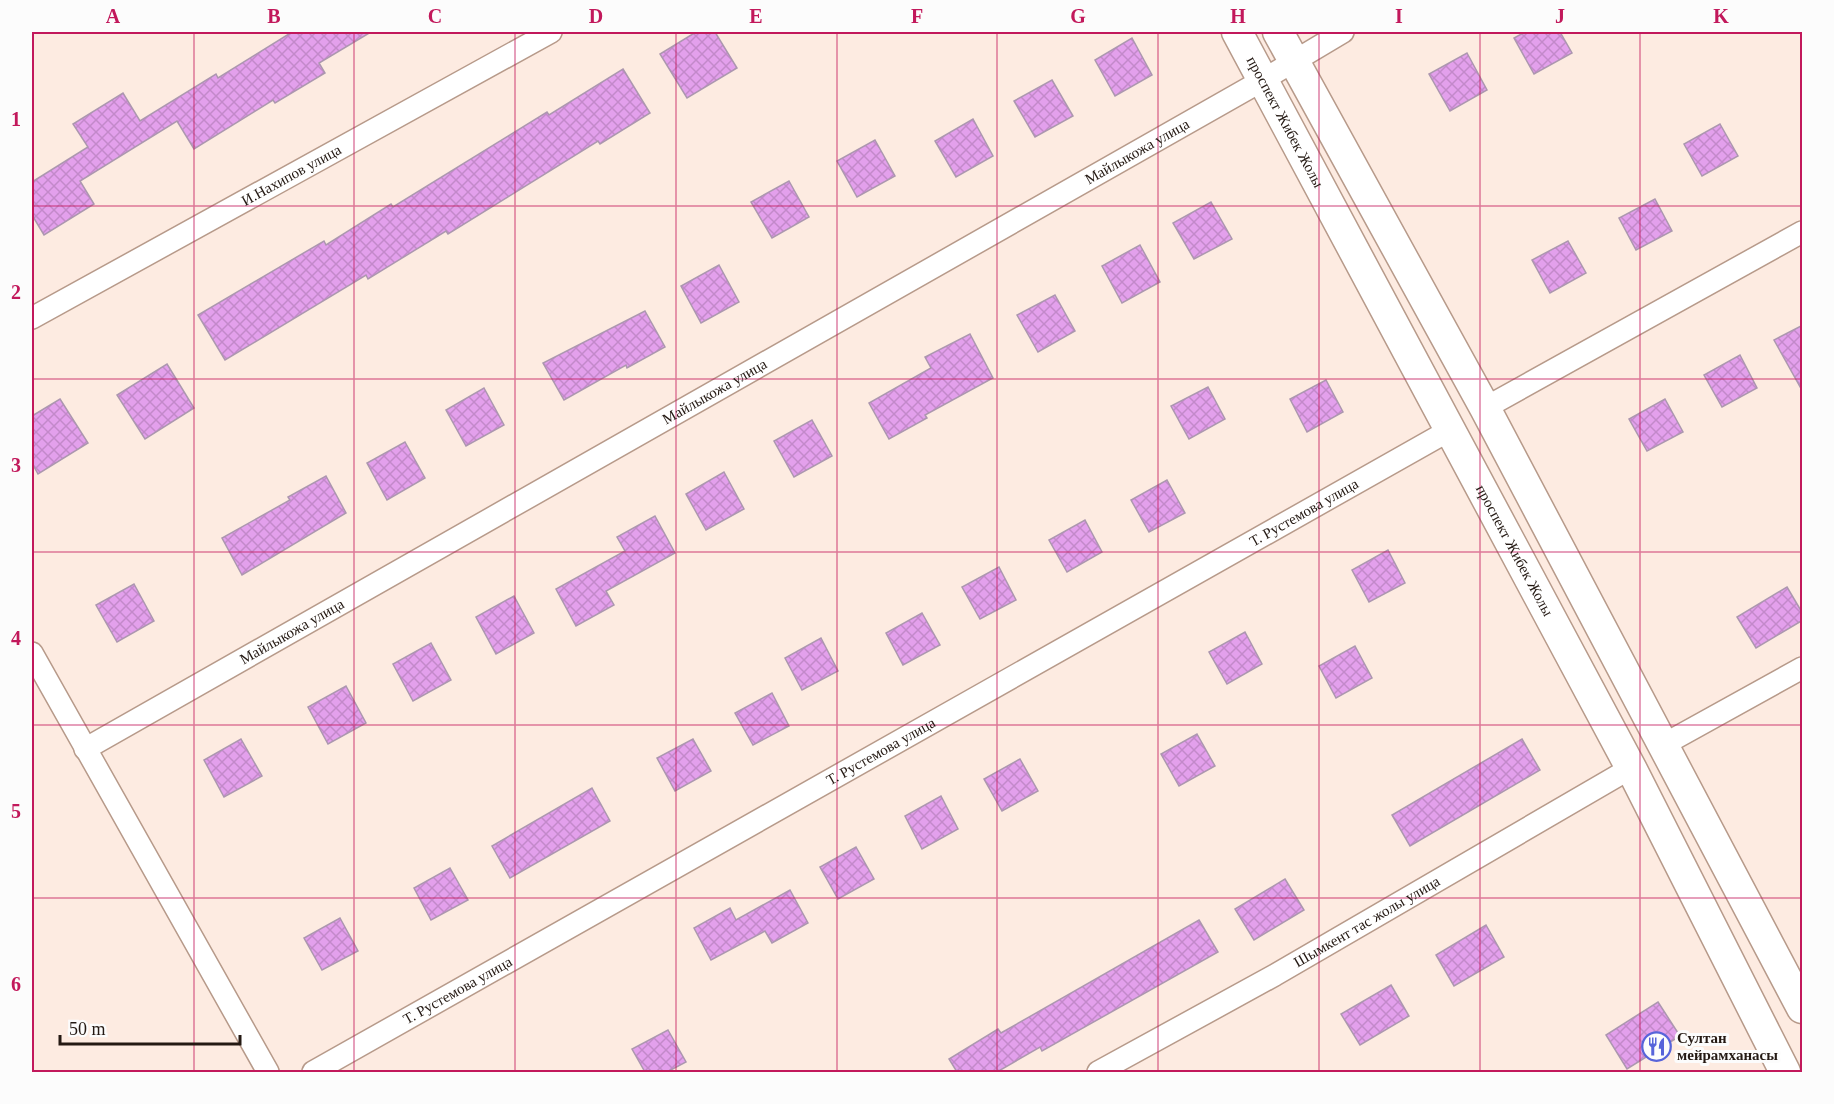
<svg xmlns="http://www.w3.org/2000/svg" width="1834" height="1104" font-family="Georgia,serif">
<style>
.building{fill:url(#building-cross-hatch);stroke:#ac97af;stroke-width:1.5}
.lines{fill:none;stroke-linecap:round;stroke-linejoin:round}
.street-casing{stroke:#b79a8a;stroke-width:24}
.secondary-casing{stroke:#b79a8a;stroke-width:33}
.street{stroke:#fff;stroke-width:21}
.secondary{stroke:#fff;stroke-width:30}
.grid{fill:none;stroke:#c2185b;stroke-width:1.5;stroke-opacity:0.55}
.labels{text-anchor:middle;stroke-width:6;stroke-linejoin:round;paint-order:stroke}
.street-label{font-size:15px;fill:#241913;stroke:#fcfcfc}
.poi-label{font-size:15px;font-weight:bold;fill:#241913;stroke:#fcfcfc;text-anchor:start}
.neatline{fill:none;stroke:#c2185b;stroke-width:2}
.grid-label{font-size:20px;text-anchor:middle;font-weight:bold;fill:#c2185b}
</style>
<defs>
<pattern id="building-cross-hatch" width="8" height="8" patternUnits="userSpaceOnUse" patternTransform="scale(1.5)"><rect width="8" height="8" fill="#e3a0ec"/><path d="M0 0l8 8M0 8l8-8" fill="none" stroke="#c389ca"/></pattern>
</defs>
<rect width="100%" height="100%" fill="#fdebe1"/>
<g class="building">
<polygon points="292,32 371,32 319,63 325,73 275,103 273,100 194,149 177,121 80,181 94,204 44,235 32,215 32,182 88,147 73,124 123,93 140,121 216,74 218,78"/>
<polygon points="696,32 715,32 737,68 687,98 660,54"/>
<polygon points="1525,32 1560,32 1572,53 1534,74 1514,38"/>
<polygon points="1132,38 1152,75 1115,96 1095,60"/>
<polygon points="1467,53 1487,90 1450,111 1429,74"/>
<polygon points="623,69 650,113 600,144 598,141 448,234 446,231 368,279 366,275 225,360 198,315 324,241 326,245 391,204 393,207 547,112 549,115"/>
<polygon points="1052,80 1073,116 1035,137 1014,101"/>
<polygon points="973,119 993,156 956,177 935,141"/>
<polygon points="1720,124 1738,156 1702,176 1684,144"/>
<polygon points="875,140 895,176 857,197 837,161"/>
<polygon points="789,181 809,217 772,238 751,202"/>
<polygon points="1655,199 1672,231 1636,250 1619,218"/>
<polygon points="1211,202 1232,239 1194,259 1173,223"/>
<polygon points="1568,241 1586,273 1550,293 1532,260"/>
<polygon points="1140,245 1160,282 1122,303 1102,266"/>
<polygon points="719,265 739,302 701,323 681,286"/>
<polygon points="1055,295 1075,331 1038,352 1017,315"/>
<polygon points="645,311 665,347 627,368 626,365 564,400 543,363"/>
<polygon points="1803,325 1803,392 1774,340"/>
<polygon points="970,334 993,378 925,415 927,418 889,439 869,403 931,368 925,357"/>
<polygon points="1740,355 1757,388 1722,407 1704,375"/>
<polygon points="167,364 194,408 145,439 117,395"/>
<polygon points="1326,380 1343,412 1307,432 1290,399"/>
<polygon points="1208,387 1225,419 1189,439 1171,406"/>
<polygon points="484,388 504,425 466,446 446,410"/>
<polygon points="60,399 88,443 38,474 32,463 32,416"/>
<polygon points="1665,399 1683,432 1647,451 1629,419"/>
<polygon points="812,420 832,456 794,477 774,441"/>
<polygon points="405,442 425,478 387,500 367,463"/>
<polygon points="724,472 744,509 706,530 686,494"/>
<polygon points="326,476 346,513 242,575 222,538 290,500 288,497"/>
<polygon points="1167,480 1185,513 1149,532 1131,500"/>
<polygon points="655,516 675,553 606,591 614,605 576,626 556,589 625,551 617,537"/>
<polygon points="1085,520 1102,552 1067,572 1049,540"/>
<polygon points="1388,550 1405,583 1369,602 1352,570"/>
<polygon points="999,567 1016,600 980,619 962,587"/>
<polygon points="134,584 154,621 117,642 96,605"/>
<polygon points="1787,587 1803,614 1803,620 1756,648 1737,617"/>
<polygon points="514,596 534,633 496,654 476,617"/>
<polygon points="922,613 940,645 903,665 886,633"/>
<polygon points="1245,632 1262,664 1227,684 1209,652"/>
<polygon points="821,638 838,671 802,690 785,658"/>
<polygon points="431,643 451,680 413,701 393,664"/>
<polygon points="1355,646 1372,678 1336,698 1319,666"/>
<polygon points="346,686 366,723 328,744 308,707"/>
<polygon points="772,693 789,726 753,745 735,713"/>
<polygon points="1197,734 1215,766 1179,786 1161,754"/>
<polygon points="241,739 262,776 224,797 204,760"/>
<polygon points="693,739 711,771 675,791 657,758"/>
<polygon points="1522,739 1540,770 1410,846 1392,815"/>
<polygon points="1020,759 1038,791 1002,811 984,779"/>
<polygon points="592,788 610,821 510,878 492,846"/>
<polygon points="941,796 958,829 922,849 905,816"/>
<polygon points="856,847 874,879 838,899 820,867"/>
<polygon points="450,868 468,900 431,920 414,888"/>
<polygon points="1285,879 1304,910 1254,940 1235,909"/>
<polygon points="790,890 808,923 772,943 765,931 711,960 694,928 730,908 736,920"/>
<polygon points="340,918 358,951 322,970 304,938"/>
<polygon points="1199,920 1218,952 1042,1051 1040,1047 997,1072 957,1072 949,1059 998,1029 1001,1033"/>
<polygon points="1486,925 1504,957 1454,986 1436,955"/>
<polygon points="1391,985 1409,1016 1360,1045 1341,1014"/>
<polygon points="1658,1002 1680,1036 1627,1069 1606,1035"/>
<polygon points="668,1030 686,1062 667,1072 645,1072 632,1049"/>
</g>
<g class="lines">
<defs>
<g id="street">
<path id="s1" d="M32,318L551,32"/>
<polyline points="1485,408 1802,232"/>
<polyline points="32,653 268,1072"/>
<polyline points="1663,745 1802,668"/>
<path id="s2" d="M85,749L1256,84L1343,32"/>
<path id="s3" d="M313,1072L1450,430"/>
<path id="s4" d="M1098,1072L1275,975L1631,768"/>
</g>
<g id="secondary">
<path id="s5" d="M1237,32L1631,768L1785,1072"/>
<polyline points="1278,32 1485,408 1802,1008"/>
</g>
</defs>
<use href="#street" class="street-casing"/>
<use href="#secondary" class="secondary-casing"/>
<use href="#street" class="street"/>
<use href="#secondary" class="secondary"/>
</g>
<path class="grid" d="M194,32V1072M354,32V1072M515,32V1072M676,32V1072M837,32V1072M997,32V1072M1158,32V1072M1319,32V1072M1480,32V1072M1640,32V1072M32,206H1802M32,379H1802M32,552H1802M32,725H1802M32,898H1802"/>
<defs>
<symbol id="restaurant-ring" viewBox="-11 -11 22 22"><circle r="9.5" fill="#fcfcfc" stroke="#5764da" stroke-width="1.5"/><path d="M-5-6h1v4h1v-4h1v4h1v-4h1v5L-1.5 .5V6h-2V.5L-5-1ZM5-6V6H3V1.5H1.5Q1.5-4 5-6Z" fill="#5764da"/></symbol>
</defs>
<g fill-rule="evenodd">
<use href="#restaurant-ring" x="1640" y="1030" width="33" height="33"/>
</g>
<g class="labels">
<g class="street-label">
<text dy="5" stroke="none"><textPath href="#s5" startOffset="102">проспект Жибек Жолы</textPath></text>
<text dy="5" stroke="none"><textPath href="#s2" startOffset="1210">Майлыкожа улица</textPath></text>
<text dy="5" stroke="none"><textPath href="#s1" startOffset="296">И.Нахипов улица</textPath></text>
<text dy="5" stroke="none"><textPath href="#s2" startOffset="724">Майлыкожа улица</textPath></text>
<text dy="5" stroke="none"><textPath href="#s3" startOffset="1138">Т. Рустемова улица</textPath></text>
<text dy="5" stroke="none"><textPath href="#s5" startOffset="588">проспект Жибек Жолы</textPath></text>
<text dy="5" stroke="none"><textPath href="#s2" startOffset="238">Майлыкожа улица</textPath></text>
<text dy="5" stroke="none"><textPath href="#s3" startOffset="652">Т. Рустемова улица</textPath></text>
<text dy="5" stroke="none"><textPath href="#s4" startOffset="308">Шымкент тас жолы улица</textPath></text>
<text dy="5" stroke="none"><textPath href="#s3" startOffset="166">Т. Рустемова улица</textPath></text>
</g>
<g class="poi-label">
<text x="1677" y="1043">Султан<tspan x="1677" dy="17">мейрамханасы</tspan></text>
</g>
</g>
<rect width="1834" height="1104" fill="none" stroke="#fcfcfc" stroke-width="66"/>
<path d="M60 1035v9h180v-9" fill="none" stroke="#241913" stroke-width="3"/>
<text x="69" y="1035" font-size="18" fill="#241913" stroke="#fcfcfc" stroke-width="4.5" paint-order="stroke">50 m</text>
<rect x="33" y="33" width="1768" height="1038" class="neatline"/>
<g class="grid-label">
<text x="113" y="23">A</text>
<text x="274" y="23">B</text>
<text x="435" y="23">C</text>
<text x="596" y="23">D</text>
<text x="756" y="23">E</text>
<text x="917" y="23">F</text>
<text x="1078" y="23">G</text>
<text x="1238" y="23">H</text>
<text x="1399" y="23">I</text>
<text x="1560" y="23">J</text>
<text x="1721" y="23">K</text>
<text x="16" y="126">1</text>
<text x="16" y="299">2</text>
<text x="16" y="472">3</text>
<text x="16" y="645">4</text>
<text x="16" y="818">5</text>
<text x="16" y="991">6</text>
</g>
</svg>
